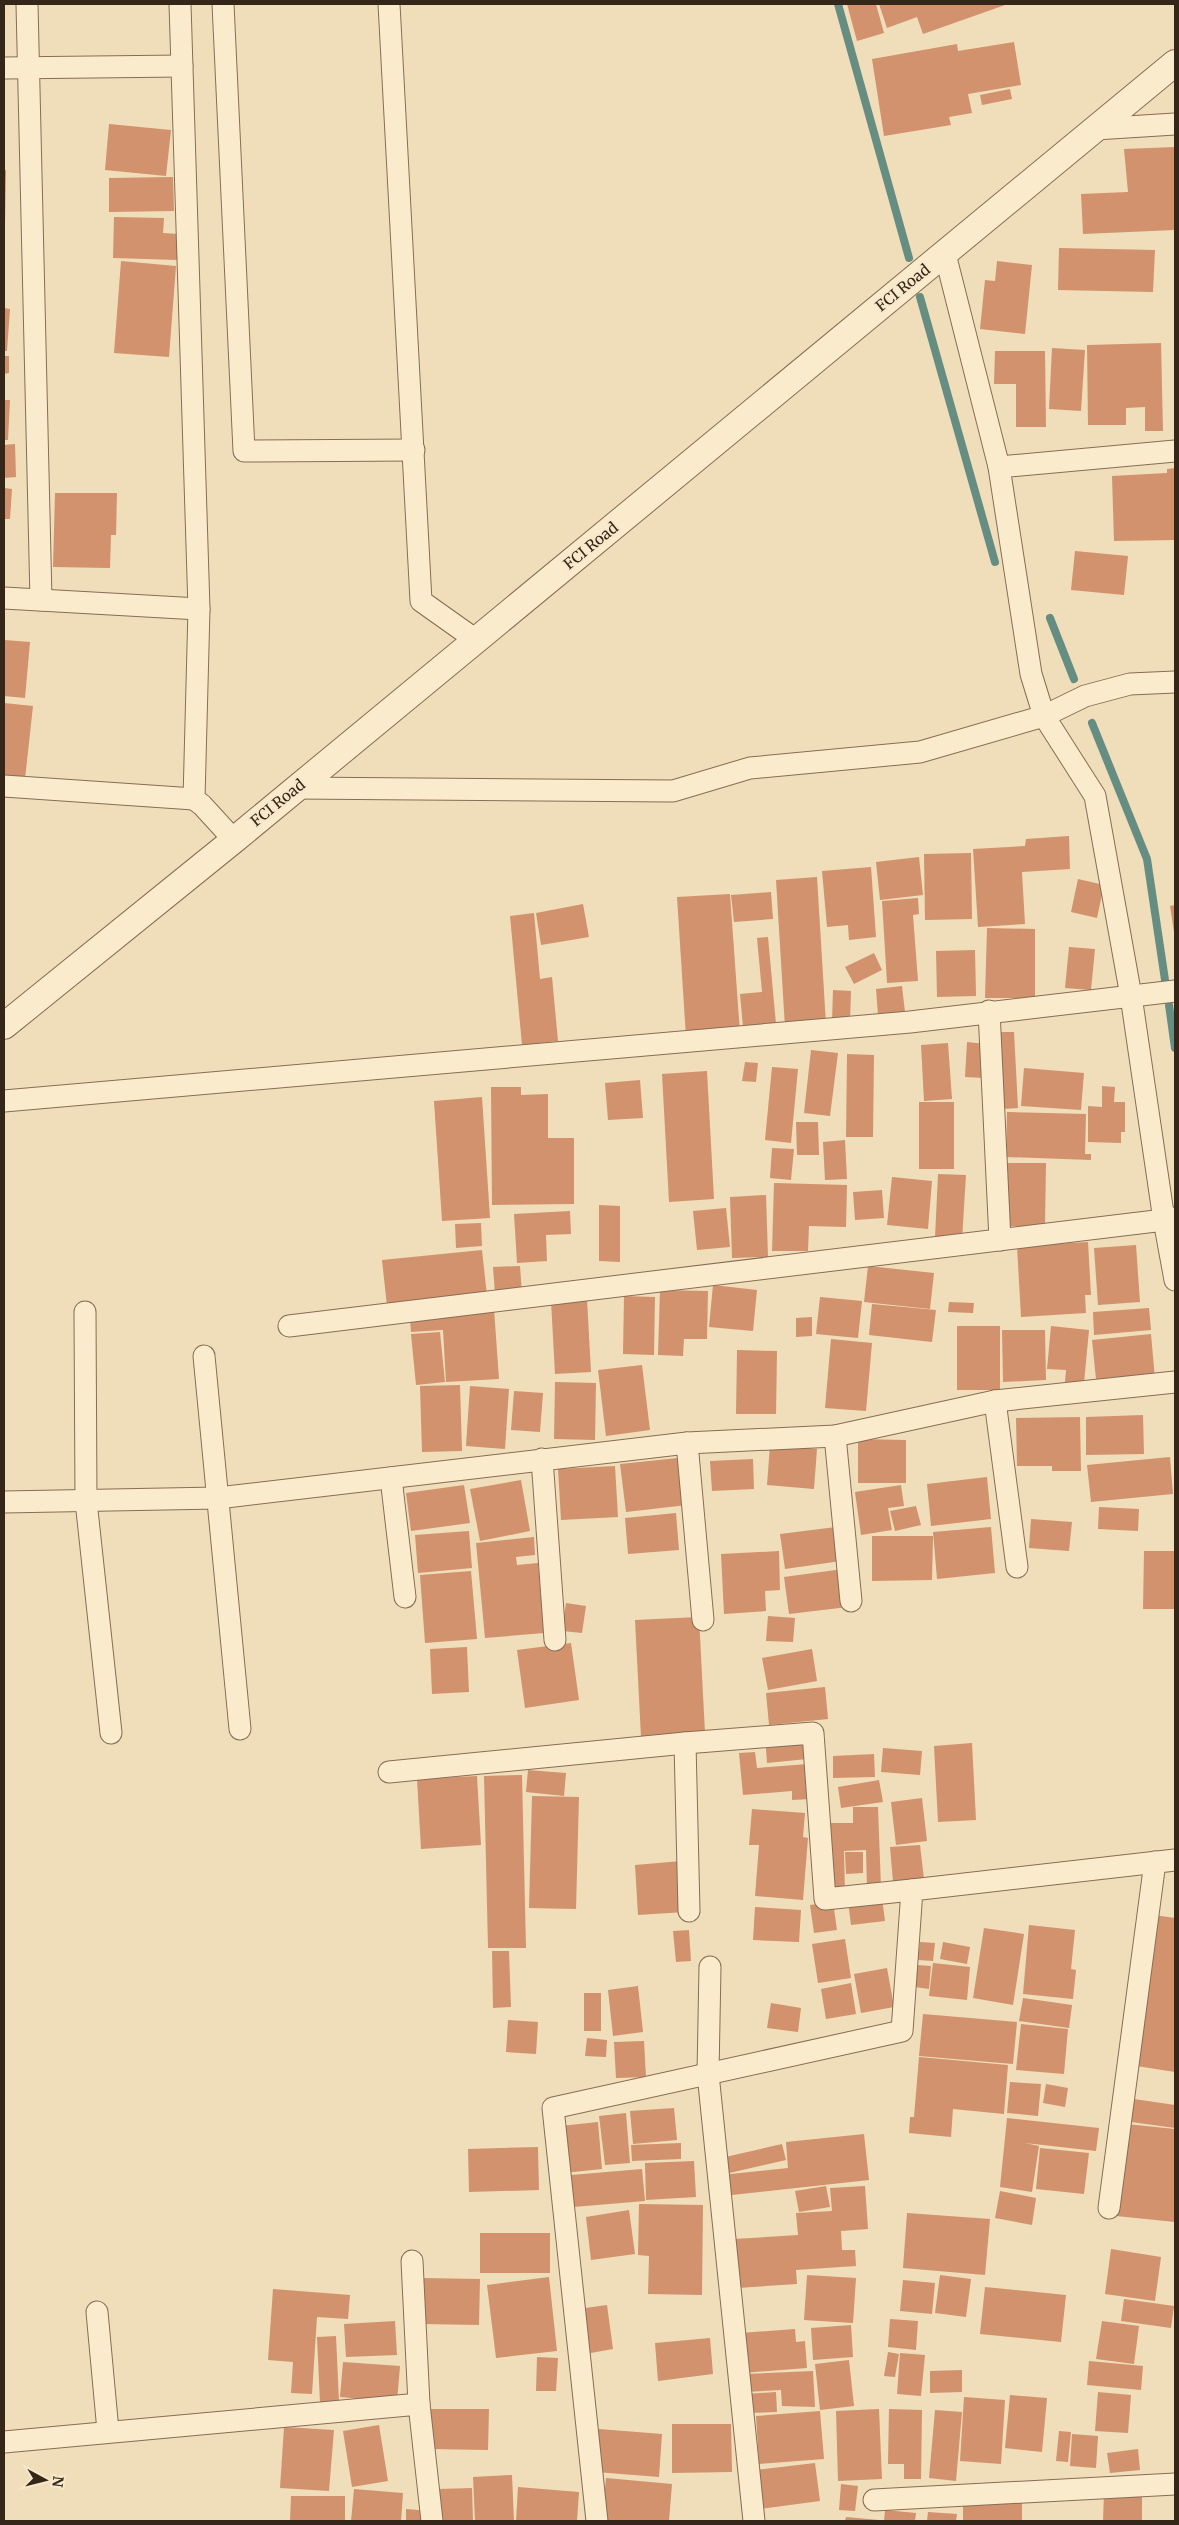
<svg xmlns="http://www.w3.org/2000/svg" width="1179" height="2525" font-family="Merriweather,serif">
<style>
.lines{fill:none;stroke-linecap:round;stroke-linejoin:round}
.stream{stroke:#668d82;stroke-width:8}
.building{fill:#d1926d}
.minor-casing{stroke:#876d54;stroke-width:23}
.tertiary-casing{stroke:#876d54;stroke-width:28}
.minor{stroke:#fbebcd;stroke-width:21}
.tertiary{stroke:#fbebcd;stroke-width:26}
.labels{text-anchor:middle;stroke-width:4.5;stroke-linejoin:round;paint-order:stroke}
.street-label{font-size:15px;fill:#35261a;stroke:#f7e8ca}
</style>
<rect width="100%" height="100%" fill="#f0ddba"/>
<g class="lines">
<g class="stream">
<polyline points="838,4 909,258"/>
<polyline points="920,297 995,562"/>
<polyline points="1050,618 1074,679"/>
<polyline points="1092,723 1147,859 1165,980"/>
<polyline points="1169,1005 1175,1048"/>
</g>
</g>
<g class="building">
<polygon points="847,4 876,4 884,33 857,41"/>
<polygon points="879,4 1008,4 923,34 917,17 887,28"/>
<polygon points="1014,42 1021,85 968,94 972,113 949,117 951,125 884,136 872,59 957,44 958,51"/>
<polygon points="1010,89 1012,99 982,105 980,95"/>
<polygon points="109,124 171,130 166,176 105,170"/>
<polygon points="1175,147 1175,230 1083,234 1081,194 1128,192 1124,149"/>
<polygon points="4,170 6,170 5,225 4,225"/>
<polygon points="173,177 174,211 109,212 109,178"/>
<polygon points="114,217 164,218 163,233 178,234 177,260 113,258"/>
<polygon points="1059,248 1155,250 1153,292 1058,290"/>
<polygon points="121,261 176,266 169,357 114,353"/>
<polygon points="997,261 1032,265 1025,334 980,329 985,280 995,281"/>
<polygon points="4,308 10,309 7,351 4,351"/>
<polygon points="1161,343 1163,431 1145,431 1145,407 1126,408 1126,425 1088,425 1087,345"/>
<polygon points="1052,348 1085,350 1081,411 1049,409"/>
<polygon points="995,351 1045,351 1046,427 1016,427 1016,384 994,384"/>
<polygon points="4,356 9,356 9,373 4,374"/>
<polygon points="4,400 10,400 8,440 4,440"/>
<polygon points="15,444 16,477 4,478 4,445"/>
<polygon points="1175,468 1175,540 1114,541 1112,476 1167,473 1167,469"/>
<polygon points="4,488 12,489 10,519 4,519"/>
<polygon points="55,493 117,493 116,535 111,535 110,568 53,567"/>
<polygon points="1075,551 1128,556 1124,595 1071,590"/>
<polygon points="4,640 30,642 25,698 4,696"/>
<polygon points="4,703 33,706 25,779 4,776"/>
<polygon points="1069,836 1070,869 1022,872 1025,924 978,927 973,849 1025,846 1026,839"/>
<polygon points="971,853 972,919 925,920 924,854"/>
<polygon points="919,857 923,895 880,900 876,862"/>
<polygon points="871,867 876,937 849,940 848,925 827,927 822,871"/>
<polygon points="817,877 826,1024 785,1027 776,880"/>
<polygon points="1078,879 1104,885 1097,918 1071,912"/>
<polygon points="771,892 773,919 734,922 731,895"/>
<polygon points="730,894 740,1033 686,1037 677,897"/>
<polygon points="918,898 919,914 913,915 918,981 887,983 882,901"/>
<polygon points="583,904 589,937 541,945 536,913"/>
<polygon points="1175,905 1175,932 1174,932 1170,906"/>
<polygon points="534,913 540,979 552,977 558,1041 522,1045 510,916"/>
<polygon points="987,928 1035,929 1035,998 985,998"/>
<polygon points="768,937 776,1024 743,1027 740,994 762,992 757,938"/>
<polygon points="1069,947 1095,949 1091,990 1065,988"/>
<polygon points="975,950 976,996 937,997 936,951"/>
<polygon points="874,953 882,970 854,984 845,967"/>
<polygon points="902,986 905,1012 878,1015 876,989"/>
<polygon points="833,990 851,991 850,1021 832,1021"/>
<polygon points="999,1032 1014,1032 1018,1108 1003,1109"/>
<polygon points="967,1042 986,1044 984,1078 965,1077"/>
<polygon points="948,1043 952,1099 924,1101 921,1045"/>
<polygon points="811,1050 838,1053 830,1116 804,1113"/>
<polygon points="847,1054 874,1055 873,1137 846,1137"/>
<polygon points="745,1062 758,1063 756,1082 742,1081"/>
<polygon points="772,1067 798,1069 791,1143 765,1140"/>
<polygon points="1024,1068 1084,1073 1081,1110 1021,1106"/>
<polygon points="707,1071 714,1199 669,1202 662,1074"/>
<polygon points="640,1080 643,1118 608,1120 605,1083"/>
<polygon points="1102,1086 1115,1087 1114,1102 1125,1102 1125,1132 1121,1132 1121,1143 1088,1142 1088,1106 1102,1107"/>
<polygon points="491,1087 521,1087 521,1095 548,1094 548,1138 574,1138 574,1204 492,1205"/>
<polygon points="482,1097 490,1218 442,1221 434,1101"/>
<rect x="919" y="1102" width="35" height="67"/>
<polygon points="1007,1112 1086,1114 1085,1154 1091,1154 1091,1160 1006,1157"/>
<polygon points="796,1122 818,1122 819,1155 797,1155"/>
<polygon points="845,1140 847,1179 825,1180 823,1142"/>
<polygon points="772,1148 794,1149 791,1180 770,1178"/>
<polygon points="1007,1163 1046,1163 1045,1226 1006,1226"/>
<polygon points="938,1174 966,1175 962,1240 935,1238"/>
<polygon points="892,1177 932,1181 928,1229 887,1225"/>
<polygon points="774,1183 847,1185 846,1227 809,1226 808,1251 772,1251"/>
<polygon points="882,1190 884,1218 855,1220 853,1192"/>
<polygon points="766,1195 768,1257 732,1258 730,1197"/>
<polygon points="599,1205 620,1206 620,1262 599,1261"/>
<polygon points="726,1208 730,1247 697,1250 693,1211"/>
<polygon points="570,1211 571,1234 546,1235 547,1261 517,1263 514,1214"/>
<polygon points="481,1223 482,1246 456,1248 455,1224"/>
<polygon points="1088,1242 1091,1295 1085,1295 1086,1313 1021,1317 1017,1246"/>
<polygon points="1136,1245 1140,1302 1098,1305 1094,1248"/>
<polygon points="482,1250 487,1296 387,1306 382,1260"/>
<polygon points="520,1266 522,1293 495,1294 493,1267"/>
<polygon points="868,1266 934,1273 930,1309 864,1302"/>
<polygon points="713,1285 757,1290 753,1331 709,1327"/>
<polygon points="660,1290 708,1291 707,1339 684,1339 683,1356 658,1355"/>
<polygon points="624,1296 655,1297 654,1355 623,1354"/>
<polygon points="820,1297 862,1301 858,1338 816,1334"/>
<polygon points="587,1299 591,1372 555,1374 551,1301"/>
<polygon points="949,1302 974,1303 973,1313 948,1312"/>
<polygon points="872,1304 936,1310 932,1342 869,1335"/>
<polygon points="1149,1308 1151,1330 1094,1335 1093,1312"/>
<polygon points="494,1309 499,1379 446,1382 443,1330 411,1332 410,1319 473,1315 473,1310"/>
<polygon points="812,1317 812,1336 796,1337 796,1318"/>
<rect x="957" y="1326" width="43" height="64"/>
<polygon points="1051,1326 1089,1330 1084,1383 1065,1382 1066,1370 1047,1369"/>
<polygon points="1002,1330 1045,1330 1046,1380 1003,1382"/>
<polygon points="440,1332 445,1382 416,1385 411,1334"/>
<polygon points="1151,1334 1155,1379 1117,1383 1117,1377 1096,1379 1092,1340"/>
<polygon points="831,1339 872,1343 866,1411 825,1408"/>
<polygon points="737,1350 777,1351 776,1414 736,1414"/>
<polygon points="642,1365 650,1430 606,1436 598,1370"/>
<polygon points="555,1382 596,1383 595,1440 554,1439"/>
<polygon points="460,1385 462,1451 422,1452 420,1386"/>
<polygon points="470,1386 509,1389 505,1449 466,1446"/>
<polygon points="514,1391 543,1393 540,1432 511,1430"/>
<polygon points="1143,1415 1144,1454 1086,1455 1086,1417"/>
<polygon points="1080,1417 1081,1471 1052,1471 1052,1466 1017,1466 1016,1418"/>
<polygon points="858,1439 906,1440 906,1483 858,1483"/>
<polygon points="770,1445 817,1449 814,1489 767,1485"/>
<polygon points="1170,1457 1173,1494 1091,1502 1087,1465"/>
<polygon points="678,1458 687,1505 626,1512 620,1464"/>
<polygon points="753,1459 754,1489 712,1491 710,1461"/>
<polygon points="615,1466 618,1517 561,1520 558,1469"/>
<polygon points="987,1477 991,1519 931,1526 927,1484"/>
<polygon points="521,1480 530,1531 480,1541 470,1489"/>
<polygon points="464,1485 470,1523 411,1531 406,1493"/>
<polygon points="901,1485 904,1506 888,1508 892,1530 861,1535 855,1492"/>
<polygon points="916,1506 921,1525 895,1531 890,1511"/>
<polygon points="1099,1507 1139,1509 1138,1531 1098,1529"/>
<polygon points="676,1513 679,1550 628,1554 625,1518"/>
<polygon points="1031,1519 1072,1522 1069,1551 1029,1548"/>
<polygon points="836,1527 841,1561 785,1569 780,1534"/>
<polygon points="991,1527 995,1573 937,1579 933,1532"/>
<polygon points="469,1531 472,1568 418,1573 415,1535"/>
<polygon points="872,1536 933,1536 932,1580 872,1581"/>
<polygon points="534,1537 535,1555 516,1557 517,1565 538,1563 544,1633 485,1638 476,1543"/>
<polygon points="779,1551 780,1590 765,1591 766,1611 724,1614 721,1554"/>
<polygon points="1144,1551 1175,1551 1175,1609 1143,1609"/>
<polygon points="843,1569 848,1607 789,1614 784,1577"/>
<polygon points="471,1571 477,1639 425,1643 420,1575"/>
<polygon points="566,1603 586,1606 582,1633 562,1631"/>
<polygon points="768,1616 795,1618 793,1642 766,1641"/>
<polygon points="699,1617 705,1733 641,1737 635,1620"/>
<polygon points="571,1643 579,1700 525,1708 517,1650"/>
<polygon points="467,1647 469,1692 432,1694 430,1649"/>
<polygon points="812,1649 817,1681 768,1690 762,1658"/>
<polygon points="825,1687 828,1719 769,1725 766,1693"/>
<polygon points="972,1743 976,1820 938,1822 934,1746"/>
<polygon points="805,1744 807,1759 767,1763 766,1748"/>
<polygon points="883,1748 922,1751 920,1775 881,1772"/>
<polygon points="755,1752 757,1768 808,1764 811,1799 792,1800 792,1791 743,1795 739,1753"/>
<polygon points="874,1754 875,1777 833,1778 833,1756"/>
<polygon points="528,1770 566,1773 564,1796 526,1792"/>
<polygon points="522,1775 526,1948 488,1948 484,1776"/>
<polygon points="477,1776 481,1845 421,1849 417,1779"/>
<polygon points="879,1780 883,1802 841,1808 838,1787"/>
<polygon points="532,1796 579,1797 576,1909 529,1908"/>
<polygon points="922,1798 927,1841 896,1845 891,1802"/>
<polygon points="853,1807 878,1807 881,1888 867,1888 866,1850 844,1851 845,1895 832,1896 829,1823 853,1823"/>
<polygon points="752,1809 805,1813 803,1837 808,1838 803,1900 755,1896 759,1845 749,1845"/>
<polygon points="920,1845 924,1879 893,1882 890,1847"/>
<polygon points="845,1852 863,1852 863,1873 846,1874"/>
<polygon points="681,1861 685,1912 638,1915 635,1865"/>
<polygon points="882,1898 885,1921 851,1925 848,1901"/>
<polygon points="833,1902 837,1930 814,1933 810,1905"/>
<polygon points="755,1907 801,1910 799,1942 753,1940"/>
<polygon points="1154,1915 1175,1918 1175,2072 1130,2065"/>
<polygon points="1029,1925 1075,1930 1071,1969 1076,1970 1073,1999 1023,1994"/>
<polygon points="984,1928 1024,1934 1013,2005 973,1998"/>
<polygon points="689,1930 691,1961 676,1962 673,1931"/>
<polygon points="845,1939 851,1978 818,1983 812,1944"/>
<polygon points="920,1942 935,1943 933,1961 918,1960"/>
<polygon points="943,1942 970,1947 967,1964 940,1959"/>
<polygon points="492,1951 509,1951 511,2007 493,2008"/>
<polygon points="933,1963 970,1967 967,2000 929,1996"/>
<polygon points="917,1965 931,1966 929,1989 915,1987"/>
<polygon points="887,1968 894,2007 861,2013 854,1974"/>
<polygon points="851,1983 856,2014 826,2019 821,1989"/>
<polygon points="638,1986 643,2032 613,2036 608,1990"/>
<rect x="584" y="1993" width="17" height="38"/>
<polygon points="1023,1998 1072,2005 1069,2028 1019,2021"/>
<polygon points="771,2003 801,2008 798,2032 767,2028"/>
<polygon points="923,2014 1017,2022 1013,2064 919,2056"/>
<polygon points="508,2020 538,2022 536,2054 506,2052"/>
<polygon points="1021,2024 1068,2029 1064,2074 1016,2070"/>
<polygon points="587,2038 607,2040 606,2057 585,2056"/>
<polygon points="644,2041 646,2077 616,2078 614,2042"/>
<polygon points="919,2057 1008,2065 1004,2114 953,2109 951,2137 909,2133 910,2117 914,2117"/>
<polygon points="1010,2082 1041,2084 1038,2116 1007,2113"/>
<polygon points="1046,2084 1068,2088 1065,2107 1043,2103"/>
<polygon points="1127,2098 1175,2105 1175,2128 1124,2121"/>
<polygon points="674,2108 677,2140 633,2144 630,2111"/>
<polygon points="626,2113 630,2163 605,2165 599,2116"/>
<polygon points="1007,2118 1099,2128 1096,2151 1025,2143 1039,2146 1032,2192 1000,2187"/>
<polygon points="598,2122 602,2169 564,2173 560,2126"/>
<polygon points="1126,2124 1175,2129 1175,2222 1116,2216"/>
<polygon points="864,2134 869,2180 723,2196 721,2175 788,2168 786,2142"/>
<polygon points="681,2143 681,2159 632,2161 631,2145"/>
<polygon points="782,2144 786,2160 725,2174 721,2158"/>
<polygon points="538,2147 539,2190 469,2192 468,2149"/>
<polygon points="1040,2148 1089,2153 1084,2194 1036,2189"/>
<polygon points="694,2161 696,2197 646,2200 645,2163"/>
<polygon points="642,2169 645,2201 573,2207 571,2175"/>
<polygon points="826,2186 830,2207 799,2212 795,2191"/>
<polygon points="865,2186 868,2229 841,2231 842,2250 855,2250 856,2266 796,2270 797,2284 738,2288 734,2239 798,2235 796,2213 832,2211 830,2188"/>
<polygon points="1000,2191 1036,2198 1032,2225 995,2218"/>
<polygon points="639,2204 703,2205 702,2295 648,2294 649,2256 638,2255"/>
<polygon points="629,2210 635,2254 591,2260 586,2217"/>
<polygon points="907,2213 990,2219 985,2275 903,2268"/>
<rect x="480" y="2233" width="70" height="40"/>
<polygon points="1111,2249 1161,2257 1155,2301 1105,2294"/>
<polygon points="807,2275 856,2278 853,2323 804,2320"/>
<polygon points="940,2275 971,2279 966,2317 935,2313"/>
<polygon points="549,2277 557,2351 496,2358 487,2285"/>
<polygon points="422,2278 480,2279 479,2325 421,2324"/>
<polygon points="903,2280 935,2283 932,2314 900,2311"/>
<polygon points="985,2287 1066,2295 1061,2342 980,2334"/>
<polygon points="273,2289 350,2295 348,2319 317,2317 312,2394 291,2393 293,2362 268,2360"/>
<polygon points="1124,2299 1174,2306 1171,2328 1121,2321"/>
<polygon points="607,2305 613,2349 585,2354 578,2309"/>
<polygon points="890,2319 918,2321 916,2350 888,2347"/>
<polygon points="395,2321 397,2355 346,2357 344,2324"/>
<polygon points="1102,2321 1139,2326 1134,2364 1096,2359"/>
<polygon points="851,2325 853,2357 813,2360 811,2328"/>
<polygon points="795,2329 796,2342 805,2341 807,2368 743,2373 740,2333"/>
<polygon points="336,2336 339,2402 320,2403 317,2337"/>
<polygon points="710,2338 713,2374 658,2381 655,2343"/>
<polygon points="888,2352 899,2354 895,2377 884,2376"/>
<polygon points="900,2353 925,2355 921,2396 897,2394"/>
<polygon points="537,2357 558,2358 556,2391 536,2391"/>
<polygon points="849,2360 854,2406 820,2410 815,2364"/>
<polygon points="1089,2361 1143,2366 1141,2390 1087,2385"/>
<polygon points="343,2362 400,2366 397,2402 340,2397"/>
<polygon points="962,2370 962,2392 930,2393 930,2371"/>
<polygon points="813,2371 815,2407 782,2406 781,2390 744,2392 744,2374"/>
<polygon points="776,2392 777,2412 747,2413 746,2394"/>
<polygon points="1098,2392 1131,2395 1128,2433 1095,2431"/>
<polygon points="1010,2395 1047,2398 1042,2452 1005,2448"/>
<polygon points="964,2397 1005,2400 1001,2464 960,2461"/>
<polygon points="430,2409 489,2409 488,2450 429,2449"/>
<polygon points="879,2409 882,2479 838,2481 836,2411"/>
<polygon points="889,2409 922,2410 921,2479 904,2479 904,2464 888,2464"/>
<polygon points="935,2410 962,2412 956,2481 929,2478"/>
<polygon points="820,2411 824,2459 759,2464 756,2416"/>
<polygon points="672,2424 731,2424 732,2472 672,2473"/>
<polygon points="379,2425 388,2481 352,2487 343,2431"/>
<polygon points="284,2427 334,2430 329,2491 280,2488"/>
<polygon points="599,2429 662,2434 659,2477 596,2472"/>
<polygon points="1059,2431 1071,2432 1068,2462 1056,2461"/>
<polygon points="1072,2434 1098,2436 1096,2468 1070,2466"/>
<polygon points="1138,2449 1140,2470 1110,2473 1107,2453"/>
<polygon points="815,2463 820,2501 761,2509 756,2470"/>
<polygon points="512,2475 514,2521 475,2521 473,2477"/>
<polygon points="606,2478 672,2484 669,2521 602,2521"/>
<polygon points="841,2484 858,2486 855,2511 839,2510"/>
<polygon points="518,2487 579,2492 577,2521 516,2521"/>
<polygon points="472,2488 473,2521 440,2521 439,2489"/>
<polygon points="354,2489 403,2493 401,2521 351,2521"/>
<polygon points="1104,2492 1142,2493 1142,2521 1103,2521"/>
<polygon points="291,2496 345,2496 345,2521 290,2521"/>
<polygon points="1022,2500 1022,2521 963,2521 963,2501"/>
<polygon points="406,2509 430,2511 429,2521 406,2521"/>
<polygon points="885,2510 916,2513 915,2521 884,2521"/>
<polygon points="928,2512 957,2514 956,2521 927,2521"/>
<polygon points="846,2517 879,2520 879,2521 845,2521"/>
</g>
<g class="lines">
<defs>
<g id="minor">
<polyline points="27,4 41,600"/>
<polyline points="180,4 199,609 194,799 202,805 234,840"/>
<polyline points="223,4 244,451 414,450"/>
<polyline points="389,4 421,601 476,640"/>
<polyline points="4,68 182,66"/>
<polyline points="1095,129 1175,124"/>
<polyline points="945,254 999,467 1175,451"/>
<polyline points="999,467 1031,674 1044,716 1095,796 1131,996 1164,1220 1175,1218"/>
<polyline points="4,598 199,609"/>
<polyline points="4,786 194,799"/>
<polyline points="296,788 673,791 750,768 920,752 1044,716 1085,696 1130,684 1175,682"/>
<polyline points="989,1011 1000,1240"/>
<polyline points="4,1101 910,1022 1175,991"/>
<polyline points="85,1312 86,1501 111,1733"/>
<polyline points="289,1326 1164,1220 1175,1280"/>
<polyline points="204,1356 240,1729"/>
<polyline points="995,1401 1017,1567"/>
<polyline points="835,1436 851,1601"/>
<polyline points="687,1443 703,1620"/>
<polyline points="542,1459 555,1640"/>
<polyline points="391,1478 405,1597"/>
<polyline points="4,1502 218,1498 687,1443 835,1436 995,1401 1175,1382"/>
<polyline points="685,1743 689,1911"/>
<polyline points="389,1772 685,1743 813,1733 825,1899 912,1890"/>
<polyline points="710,1967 708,2074 754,2521"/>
<polyline points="1109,2208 1155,1862"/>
<polyline points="412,2261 419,2404"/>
<polyline points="97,2312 108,2431"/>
<polyline points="4,2442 419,2404 432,2521"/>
<polyline points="874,2500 1175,2484"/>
<polyline points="597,2521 553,2108 902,2031 912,1890 1175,1860"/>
</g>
<polyline id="tertiary" points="4,1026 234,840 1175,63"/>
</defs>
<use href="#minor" class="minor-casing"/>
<use href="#tertiary" class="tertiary-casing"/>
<use href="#minor" class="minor"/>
<use href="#tertiary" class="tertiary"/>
</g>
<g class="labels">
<g class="street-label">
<text transform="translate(903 288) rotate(-39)" y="5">FCI Road</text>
<text transform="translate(591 546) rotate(-39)" y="5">FCI Road</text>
<text transform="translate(278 803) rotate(-39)" y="5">FCI Road</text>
</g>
</g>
<rect width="1179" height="2525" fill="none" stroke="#35261a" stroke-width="10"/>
<g transform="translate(45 2480) rotate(97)" stroke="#f7e8ca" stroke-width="4" paint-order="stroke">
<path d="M0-4L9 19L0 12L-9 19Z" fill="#35261a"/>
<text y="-8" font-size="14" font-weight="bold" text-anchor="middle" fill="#35261a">N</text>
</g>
</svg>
